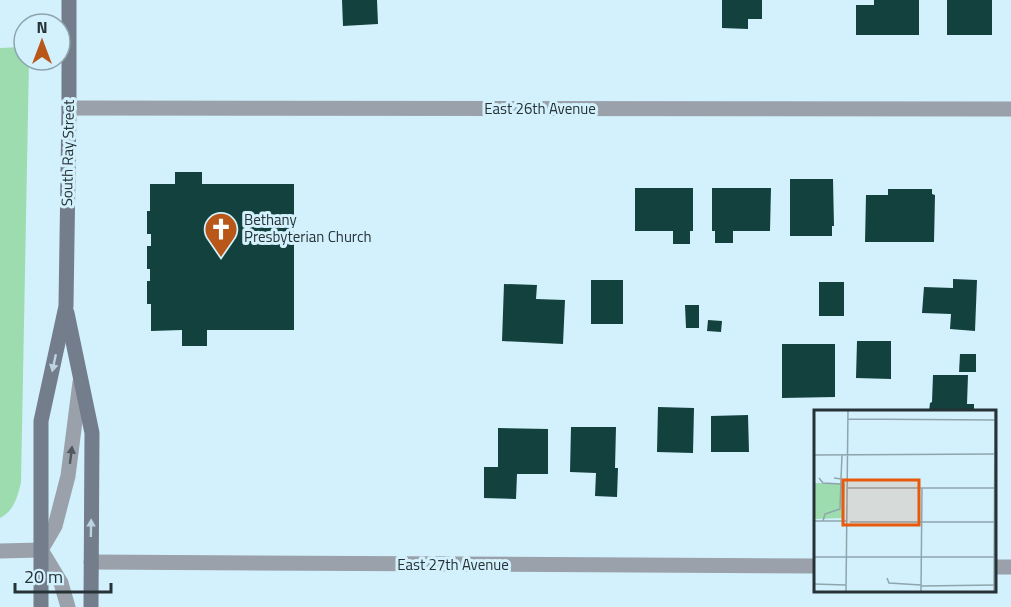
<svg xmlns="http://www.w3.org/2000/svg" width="1011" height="607" font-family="'Titillium Web',sans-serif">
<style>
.green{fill:#9cdcae}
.building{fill:#13413d}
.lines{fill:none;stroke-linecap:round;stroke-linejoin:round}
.street{stroke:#9aa1aa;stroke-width:15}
.secondary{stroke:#747d8b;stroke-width:15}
.oneway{fill:#bbd4e0}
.oneway2{fill:#4f595f}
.labels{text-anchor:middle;stroke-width:6;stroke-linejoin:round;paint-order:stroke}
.street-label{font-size:15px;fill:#263236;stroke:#d3f1fc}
.poi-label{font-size:15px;fill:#263236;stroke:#d3f1fc;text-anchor:start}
.inset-road{fill:none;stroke:#8ea5ad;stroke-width:1.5}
.view{fill:#e8590c;fill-opacity:0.15;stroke:#e8590c;stroke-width:3}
.inset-edge{fill:none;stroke:#263236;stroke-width:3}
</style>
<rect width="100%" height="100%" fill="#d3f1fc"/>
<path class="green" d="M24,47V60H29L21,482C18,496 14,511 0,518V48Z"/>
<g class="building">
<polygon points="342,0 377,0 378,24 343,26"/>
<polygon points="722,0 762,0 762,19 748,19 748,29 722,28"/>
<polygon points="874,0 919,0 919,35 856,35 856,5 874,5"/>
<rect x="947" y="0" width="45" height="35"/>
<polygon points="175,172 202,172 202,184 294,184 294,330 207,330 207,346 182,346 182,330 151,331 151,304 147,304 147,281 150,281 150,269 147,269 147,246 151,246 151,234 147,234 147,211 150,211 150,184 175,184"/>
<polygon points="790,179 833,179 834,226 832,226 832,236 790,236"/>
<polygon points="635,188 693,188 693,231 690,231 690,244 673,244 673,231 635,231"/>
<polygon points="712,188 771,188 770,231 733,231 733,243 715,243 715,231 712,231"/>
<polygon points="888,189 932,189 932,194 935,195 934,242 865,242 866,195 888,195"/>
<polygon points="953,279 977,280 975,331 950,329 951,314 922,313 924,287 953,288"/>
<rect x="591" y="280" width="32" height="44"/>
<rect x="819" y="282" width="25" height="34"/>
<polygon points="504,284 537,285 536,299 565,300 563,344 502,341"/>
<polygon points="685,305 699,305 699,328 686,328"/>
<polygon points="708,320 722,321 721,332 707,331"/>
<polygon points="857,341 891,341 891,379 856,378"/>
<polygon points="782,344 835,344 835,397 782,398"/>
<polygon points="960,354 976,354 976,372 959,372"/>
<polygon points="933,375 968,375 967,404 974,404 974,412 929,412 930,403 932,402"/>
<polygon points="658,407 694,408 693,453 657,452"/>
<polygon points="748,415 749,452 711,452 711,416"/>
<polygon points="571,427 616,427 615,468 618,468 617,497 595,496 596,473 570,472"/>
<polygon points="498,428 548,429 548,474 517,474 516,499 484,498 484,467 498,467"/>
</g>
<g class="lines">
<g class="street">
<polyline points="69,108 1011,109"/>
<polyline points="41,550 55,526 68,476 80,382"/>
<polyline points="41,550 61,583 68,607"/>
<polyline points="0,551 41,550"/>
<polyline points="91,562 816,566"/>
<polyline points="994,567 1011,567"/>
</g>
<g class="secondary">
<polyline points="67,313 92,433 91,607"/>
<polyline points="41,607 41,421 66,306 69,108 69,0"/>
</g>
</g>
<defs><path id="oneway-solid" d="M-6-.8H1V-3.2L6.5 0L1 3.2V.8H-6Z" transform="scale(1.5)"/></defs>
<g class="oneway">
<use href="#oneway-solid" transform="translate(54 363) rotate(102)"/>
<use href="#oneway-solid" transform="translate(91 528) rotate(-89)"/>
</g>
<use class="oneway2" href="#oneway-solid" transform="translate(71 455) rotate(-83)"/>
<defs>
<symbol id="church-pin" viewBox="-11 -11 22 30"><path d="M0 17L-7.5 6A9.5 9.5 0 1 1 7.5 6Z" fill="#b85717" stroke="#d3f1fc"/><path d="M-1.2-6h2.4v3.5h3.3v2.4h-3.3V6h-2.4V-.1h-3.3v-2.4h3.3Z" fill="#fff"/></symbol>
</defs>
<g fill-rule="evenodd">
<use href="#church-pin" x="202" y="210" width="38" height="52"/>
</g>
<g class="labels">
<g class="street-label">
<text x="540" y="114">East 26th Avenue</text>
<text transform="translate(68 153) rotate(-89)" y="5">South Ray Street</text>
<text x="453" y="570">East 27th Avenue</text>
</g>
<g class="poi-label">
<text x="244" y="225">Bethany<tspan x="244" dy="17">Presbyterian Church</tspan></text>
</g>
</g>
<g transform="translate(814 410)">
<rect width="182" height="182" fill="#d3f1fc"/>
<path d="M0,73H31L29,108L0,109Z" fill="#9cdcae"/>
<path class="inset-road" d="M34,9L182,10M0,45L182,44M5,68L9,73L27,74M20,68L27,69L28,45M34,78H182M0,111H32M9,111L11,104L26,99L27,69M36,112H182M0,147H182M73,168L75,173L107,175M0,174L32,175M107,176L182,175M32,181L34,0M107,181L108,78M180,181L181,0"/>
<path class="view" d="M29,70H105V115H29Z"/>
<rect width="182" height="182" class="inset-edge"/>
</g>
<g transform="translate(42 42)"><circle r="28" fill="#d3f1fc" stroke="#8ea5ad" stroke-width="1.5"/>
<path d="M0-4.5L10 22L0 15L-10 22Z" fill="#b85717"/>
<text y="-9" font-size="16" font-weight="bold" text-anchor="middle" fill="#263236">N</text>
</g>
<path d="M15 583v9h96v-9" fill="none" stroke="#263236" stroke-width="3"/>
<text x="24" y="583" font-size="18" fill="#263236" stroke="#d3f1fc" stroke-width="4.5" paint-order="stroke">20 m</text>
</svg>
